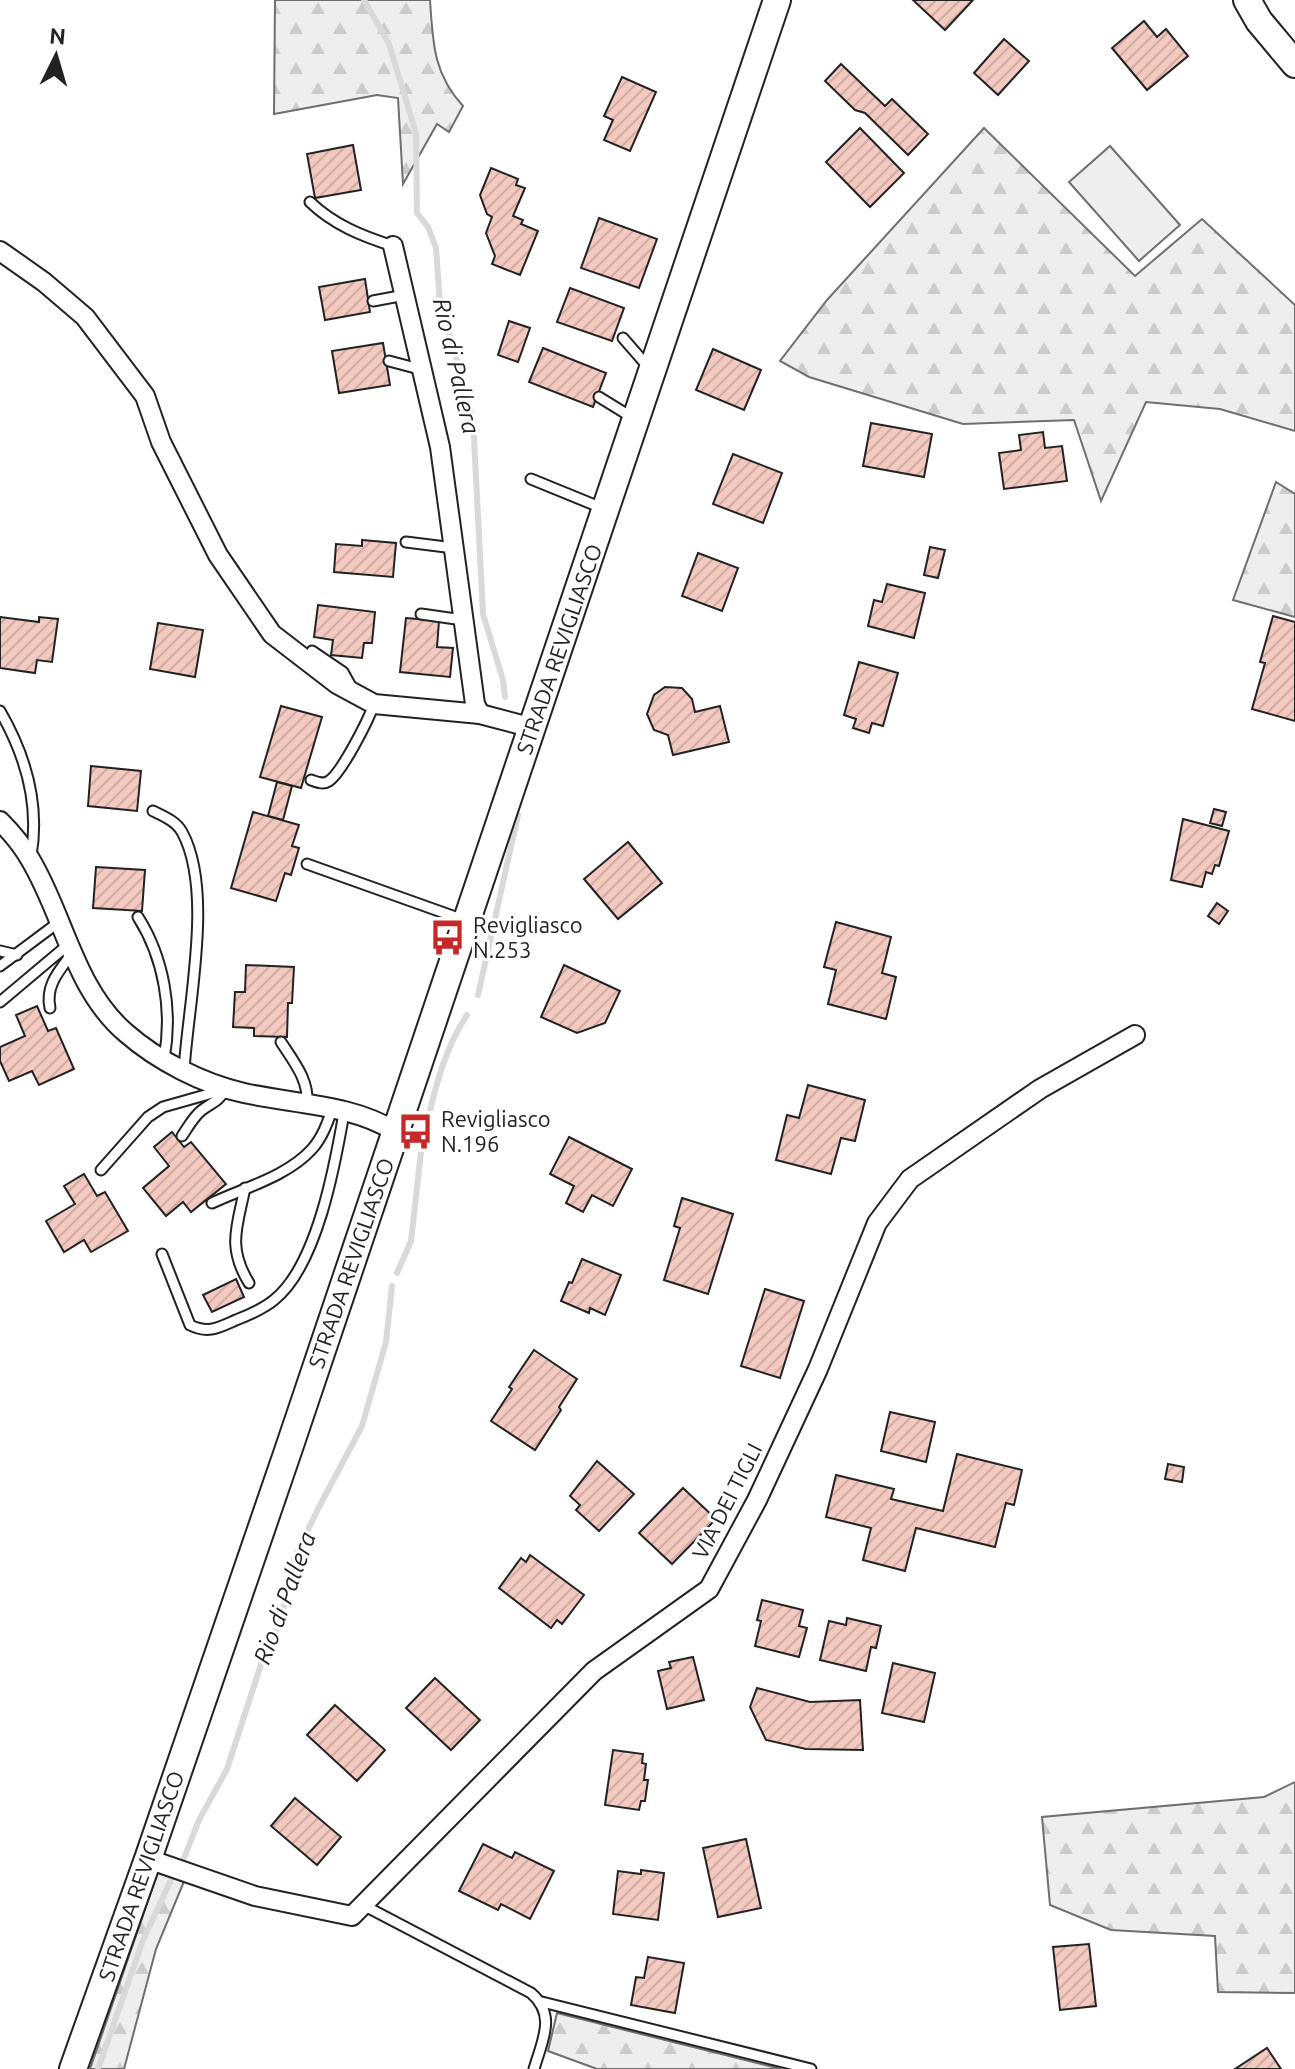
<svg xmlns="http://www.w3.org/2000/svg" width="1295" height="2069" font-family="Ubuntu,sans-serif">
<style>
.forest{fill:url(#forest-firs);stroke:#6f6f6f;stroke-width:2}
.garden{fill:#eee;stroke:#6f6f6f;stroke-width:2}
.lines{fill:none;stroke-linecap:round;stroke-linejoin:round}
.stream{stroke:#d9d9d9;stroke-width:6}
.building{fill:url(#building-hatch);stroke:#222;stroke-width:2}
.lane-casing{stroke:#222;stroke-width:13}
.street-casing{stroke:#222;stroke-width:22}
.secondary-casing{stroke:#222;stroke-width:30}
.lane{stroke:#fff;stroke-width:9}
.street{stroke:#fff;stroke-width:18}
.secondary{stroke:#fff;stroke-width:26}
.labels{text-anchor:middle;stroke-width:6;stroke-linejoin:round;paint-order:stroke}
.street-label{font-size:22px;fill:#222;stroke:#fff}
.poi-label{font-size:22px;fill:#222;stroke:#fff;text-anchor:start}
.water-label{font-size:24px;font-style:italic;fill:#222;stroke:#fff}
</style>
<defs>
<pattern id="forest-firs" width="22" height="20" patternUnits="userSpaceOnUse" patternTransform="scale(2)"><rect width="22" height="20" fill="#eee"/><path d="M5 1l3.5 6h-7zM16 11l3.5 6h-7z" fill="#ccc"/></pattern>
<pattern id="building-hatch" width="6" height="6" patternUnits="userSpaceOnUse" patternTransform="scale(2)"><rect width="6" height="6" fill="#f3c9c0"/><path d="M-1 1l2-2M0 6l6-6M5 7l2-2" fill="none" stroke="#d0aca5"/></pattern>
</defs>
<rect width="100%" height="100%" fill="#fff"/>
<g class="forest">
<path d="M275,0H430C433,43 433,73 463,106L449,132L437,124L403,184L398,98L377,95L274,114Z"/>
<polygon points="984,128 1135,276 1202,219 1295,305 1295,431 1220,409 1146,402 1101,501 1074,420 963,424 809,377 780,361 827,300"/>
<polygon points="1276,482 1295,494 1295,617 1233,600"/>
<polygon points="1295,1782 1295,1993 1218,1992 1215,1936 1111,1930 1050,1905 1042,1817 1264,1797"/>
<polygon points="159,1869 185,1879 156,1949 124,2069 90,2069"/>
<polygon points="557,2013 781,2069 597,2069 548,2051"/>
</g>
<polygon class="garden" points="1110,146 1180,225 1139,261 1069,182"/>
<g class="lines">
<g class="stream">
<polyline points="364,0 389,44 416,133 417,213 428,227 436,248 441,318 451,338 473,419 483,614 503,680 505,697"/>
<polyline points="478,995 518,815"/>
<path d="M429,1115C437,1080 447,1045 467,1015"/>
<polyline points="397,1273 411,1241 423,1134"/>
<polyline points="182,1863 199,1820 227,1769 266,1649 281,1621 293,1561 318,1509 362,1426 386,1342 392,1286"/>
<polyline points="98,2069 143,1940 171,1880"/>
</g>
</g>
<g class="building">
<polygon points="913,0 973,0 945,30"/>
<polygon points="1144,21 1157,37 1166,29 1188,56 1147,90 1112,48"/>
<polygon points="1004,39 1029,61 998,95 974,73"/>
<polygon points="841,64 885,106 892,99 928,134 908,155 865,113 855,110 825,81"/>
<polygon points="622,77 656,92 630,151 604,140 613,120 604,116"/>
<polygon points="860,128 904,173 870,207 826,162"/>
<polygon points="353,145 361,190 315,198 307,154"/>
<polygon points="491,168 518,179 516,185 525,188 513,216 523,220 521,224 538,231 520,275 492,264 495,256 486,233 492,217 487,214 480,195"/>
<polygon points="599,218 657,239 639,288 581,268"/>
<polygon points="365,279 370,312 325,320 319,287"/>
<polygon points="570,288 624,308 612,341 557,322"/>
<polygon points="509,321 530,328 518,362 498,355"/>
<polygon points="383,343 390,385 339,393 332,351"/>
<polygon points="543,348 606,373 593,407 529,382"/>
<polygon points="713,349 761,370 744,410 696,390"/>
<polygon points="871,423 932,434 924,477 863,466"/>
<polygon points="1043,432 1045,448 1062,446 1067,481 1004,489 999,453 1021,450 1019,435"/>
<polygon points="733,454 782,473 763,523 713,504"/>
<polygon points="362,540 396,543 393,577 334,572 336,544 362,546"/>
<polygon points="930,547 945,550 938,578 924,575"/>
<polygon points="698,553 738,568 722,611 682,596"/>
<polygon points="887,584 925,593 914,638 868,626 874,600 882,602"/>
<polygon points="318,605 375,612 372,643 364,643 362,658 331,655 333,640 314,637"/>
<polygon points="1273,616 1295,622 1295,721 1252,709 1265,663 1260,662"/>
<polygon points="0,617 39,622 39,617 58,619 52,662 37,660 35,673 0,668"/>
<polygon points="406,618 439,621 437,647 453,648 450,677 400,672"/>
<polygon points="158,623 203,630 195,677 150,669"/>
<polygon points="859,662 898,673 883,726 872,723 869,733 853,728 856,719 844,715"/>
<polygon points="665,687 682,688 692,699 695,712 720,706 729,742 673,755 668,735 654,730 647,714 654,695"/>
<polygon points="281,706 322,717 301,788 260,777"/>
<polygon points="91,766 141,771 137,811 88,806"/>
<polygon points="277,782 292,786 283,820 268,816"/>
<polygon points="1214,809 1226,812 1222,826 1210,823"/>
<polygon points="253,812 299,825 292,846 299,848 291,875 285,873 276,901 231,888"/>
<polygon points="1183,819 1229,831 1219,866 1215,865 1212,874 1206,872 1202,887 1171,880"/>
<polygon points="628,842 662,883 618,919 584,879"/>
<polygon points="96,867 145,870 142,911 93,908"/>
<polygon points="1217,903 1228,911 1219,924 1208,916"/>
<polygon points="836,922 891,937 882,973 896,977 886,1019 828,1004 836,970 824,967"/>
<polygon points="246,965 294,967 292,1003 288,1003 287,1037 254,1036 254,1028 233,1027 235,992 245,992"/>
<polygon points="564,965 620,991 605,1023 577,1033 541,1017"/>
<polygon points="37,1006 48,1031 56,1028 74,1069 39,1085 32,1071 9,1081 0,1061 0,1047 25,1036 16,1015"/>
<polygon points="808,1085 865,1100 855,1141 841,1138 831,1174 776,1160 787,1115 799,1118"/>
<polygon points="172,1132 184,1147 191,1142 226,1184 191,1212 183,1202 166,1216 143,1188 169,1166 154,1147"/>
<polygon points="569,1137 632,1169 613,1206 592,1195 583,1212 566,1203 574,1186 550,1174"/>
<polygon points="84,1174 97,1196 105,1192 128,1231 91,1252 84,1240 64,1252 46,1221 75,1204 64,1186"/>
<polygon points="682,1198 733,1214 708,1294 664,1280 680,1228 674,1226"/>
<polygon points="582,1259 621,1275 605,1315 590,1308 589,1313 561,1301 569,1282 572,1283"/>
<polygon points="236,1279 244,1297 212,1312 203,1295"/>
<polygon points="765,1289 804,1301 780,1378 741,1366"/>
<polygon points="534,1350 577,1379 559,1407 561,1410 535,1450 491,1421 512,1389 509,1387"/>
<polygon points="890,1412 935,1422 926,1462 881,1451"/>
<polygon points="957,1454 1022,1470 1014,1505 1006,1503 995,1547 916,1528 905,1571 863,1560 871,1528 826,1517 836,1475 894,1489 891,1499 943,1511"/>
<polygon points="597,1461 634,1494 599,1531 576,1510 580,1505 570,1496"/>
<polygon points="1168,1464 1184,1467 1182,1482 1165,1479"/>
<polygon points="683,1488 716,1519 672,1564 639,1533"/>
<polygon points="530,1555 584,1595 562,1624 557,1620 551,1628 499,1588 521,1558 526,1562"/>
<polygon points="762,1600 803,1610 799,1626 807,1628 799,1657 755,1646 761,1621 757,1620"/>
<polygon points="847,1618 881,1626 876,1648 871,1647 866,1671 820,1660 829,1621 846,1625"/>
<polygon points="693,1657 704,1700 667,1709 658,1671 671,1668 669,1662"/>
<polygon points="893,1663 935,1673 924,1722 882,1713"/>
<polygon points="435,1678 480,1720 451,1750 406,1708"/>
<polygon points="757,1688 810,1702 860,1700 863,1750 806,1749 766,1740 750,1707"/>
<polygon points="335,1705 385,1750 357,1781 307,1735"/>
<polygon points="613,1750 643,1754 642,1763 646,1764 644,1780 648,1780 645,1801 641,1801 639,1810 605,1805"/>
<polygon points="295,1798 341,1837 317,1865 271,1826"/>
<polygon points="746,1839 761,1908 718,1917 703,1848"/>
<polygon points="483,1844 512,1858 515,1852 554,1871 530,1919 501,1904 498,1910 459,1891"/>
<polygon points="641,1870 664,1873 658,1920 613,1914 618,1871 641,1874"/>
<polygon points="1089,1944 1096,2006 1060,2010 1053,1947"/>
<polygon points="648,1957 684,1963 675,2013 631,2005 636,1977 644,1978"/>
<polygon points="1267,2048 1281,2069 1235,2069"/>
</g>
<g class="lines">
<defs>
<g id="lane">
<path d="M310,202C334,225 362,236 393,246"/>
<polyline points="373,301 405,295"/>
<polyline points="623,338 650,369"/>
<polyline points="389,361 423,370"/>
<polyline points="599,397 633,418"/>
<polyline points="531,479 602,508"/>
<polyline points="406,542 454,548"/>
<polyline points="421,614 463,620"/>
<polyline points="312,651 343,672 352,688"/>
<path d="M0,711C26,756 40,804 31,856"/>
<path d="M311,780C317,782 323,785 329,781C342,772 368,721 374,704"/>
<path d="M153,811C163,816 176,821 182,832C214,890 188,1004 184,1070"/>
<polyline points="307,864 464,920"/>
<path d="M138,917C164,958 173,1011 164,1059"/>
<polyline points="0,951 17,955"/>
<polyline points="0,966 59,922"/>
<polyline points="0,1002 69,944"/>
<path d="M50,1008C45,985 60,970 73,952"/>
<path d="M281,1042C294,1062 309,1080 307,1104"/>
<path d="M182,1136C188,1127 194,1116 202,1110C213,1102 219,1101 226,1089"/>
<polyline points="101,1170 148,1117 163,1107 223,1090"/>
<path d="M245,1188C237,1227 227,1247 249,1283"/>
<path d="M212,1203C244,1188 288,1176 312,1149C322,1138 327,1124 332,1110"/>
<path d="M162,1254L190,1325C208,1334 218,1328 236,1320C249,1315 263,1309 274,1300C317,1266 335,1165 344,1113"/>
<path d="M363,1905L531,1993C557,2015 542,2041 534,2069"/>
<polyline points="542,2002 811,2069"/>
</g>
<g id="street">
<polyline points="393,246 440,447 475,704 480,714"/>
<polyline points="0,251 44,282 85,317 145,396 161,442 218,555 272,634 337,684 374,704 480,714 533,728"/>
<path d="M0,821C11,832 22,845 30,859C64,915 74,989 126,1033C158,1061 203,1084 244,1093C293,1104 352,1104 396,1132"/>
<polyline points="148,1859 255,1896 352,1916 594,1671 709,1589 757,1500 818,1369 877,1223 910,1179 1040,1089 1135,1035"/>
</g>
<g id="secondary">
<polyline points="1247,0 1259,21 1295,64"/>
<polyline points="73,2069 148,1859 288,1451 777,0"/>
</g>
</defs>
<use href="#lane" class="lane-casing"/>
<use href="#street" class="street-casing"/>
<use href="#secondary" class="secondary-casing"/>
<use href="#lane" class="lane"/>
<use href="#street" class="street"/>
<use href="#secondary" class="secondary"/>
</g>
<defs>
<symbol id="bus-bare" viewBox="-9 -9 18 18"><path d="M-5-6H5V4H4V6H2V4H-2V6H-4V4H-5ZM-3.5-4V0h7V-4ZM-3.5 1.2v1.5H-2V1.2ZM2 1.2v1.5H3.5V1.2Z" fill="#c62828" stroke="#fff" stroke-width="2.5" paint-order="stroke"/></symbol>
</defs>
<g fill-rule="evenodd">
<use href="#bus-bare" x="422" y="912" width="51" height="51"/>
<use href="#bus-bare" x="390" y="1106" width="51" height="51"/>
</g>
<g class="labels">
<g class="street-label">
<text transform="translate(559 649) rotate(-71)" y="8">STRADA REVIGLIASCO</text>
<text transform="translate(351 1263) rotate(-71)" y="8">STRADA REVIGLIASCO</text>
<text transform="translate(727 1501) rotate(-63)" y="8">VIA DEI TIGLI</text>
<text transform="translate(141 1876) rotate(-71)" y="8">STRADA REVIGLIASCO</text>
</g>
<g class="poi-label">
<text x="473" y="933">Revigliasco<tspan x="473" dy="25">N.253</tspan></text>
<text x="441" y="1127">Revigliasco<tspan x="441" dy="25">N.196</tspan></text>
</g>
<g class="water-label">
<text transform="translate(456 366) rotate(77)" y="8">Rio di Pallera</text>
<text transform="translate(285 1598) rotate(-70)" y="8">Rio di Pallera</text>
</g>
</g>
<g transform="translate(56 56) rotate(5)" stroke="#ffffff" stroke-width="6" paint-order="stroke">
<path d="M0-6L14 30L0 20L-14 30Z" fill="#222222"/>
<text y="-12" font-size="22" font-weight="bold" text-anchor="middle" fill="#222222">N</text>
</g>
</svg>
